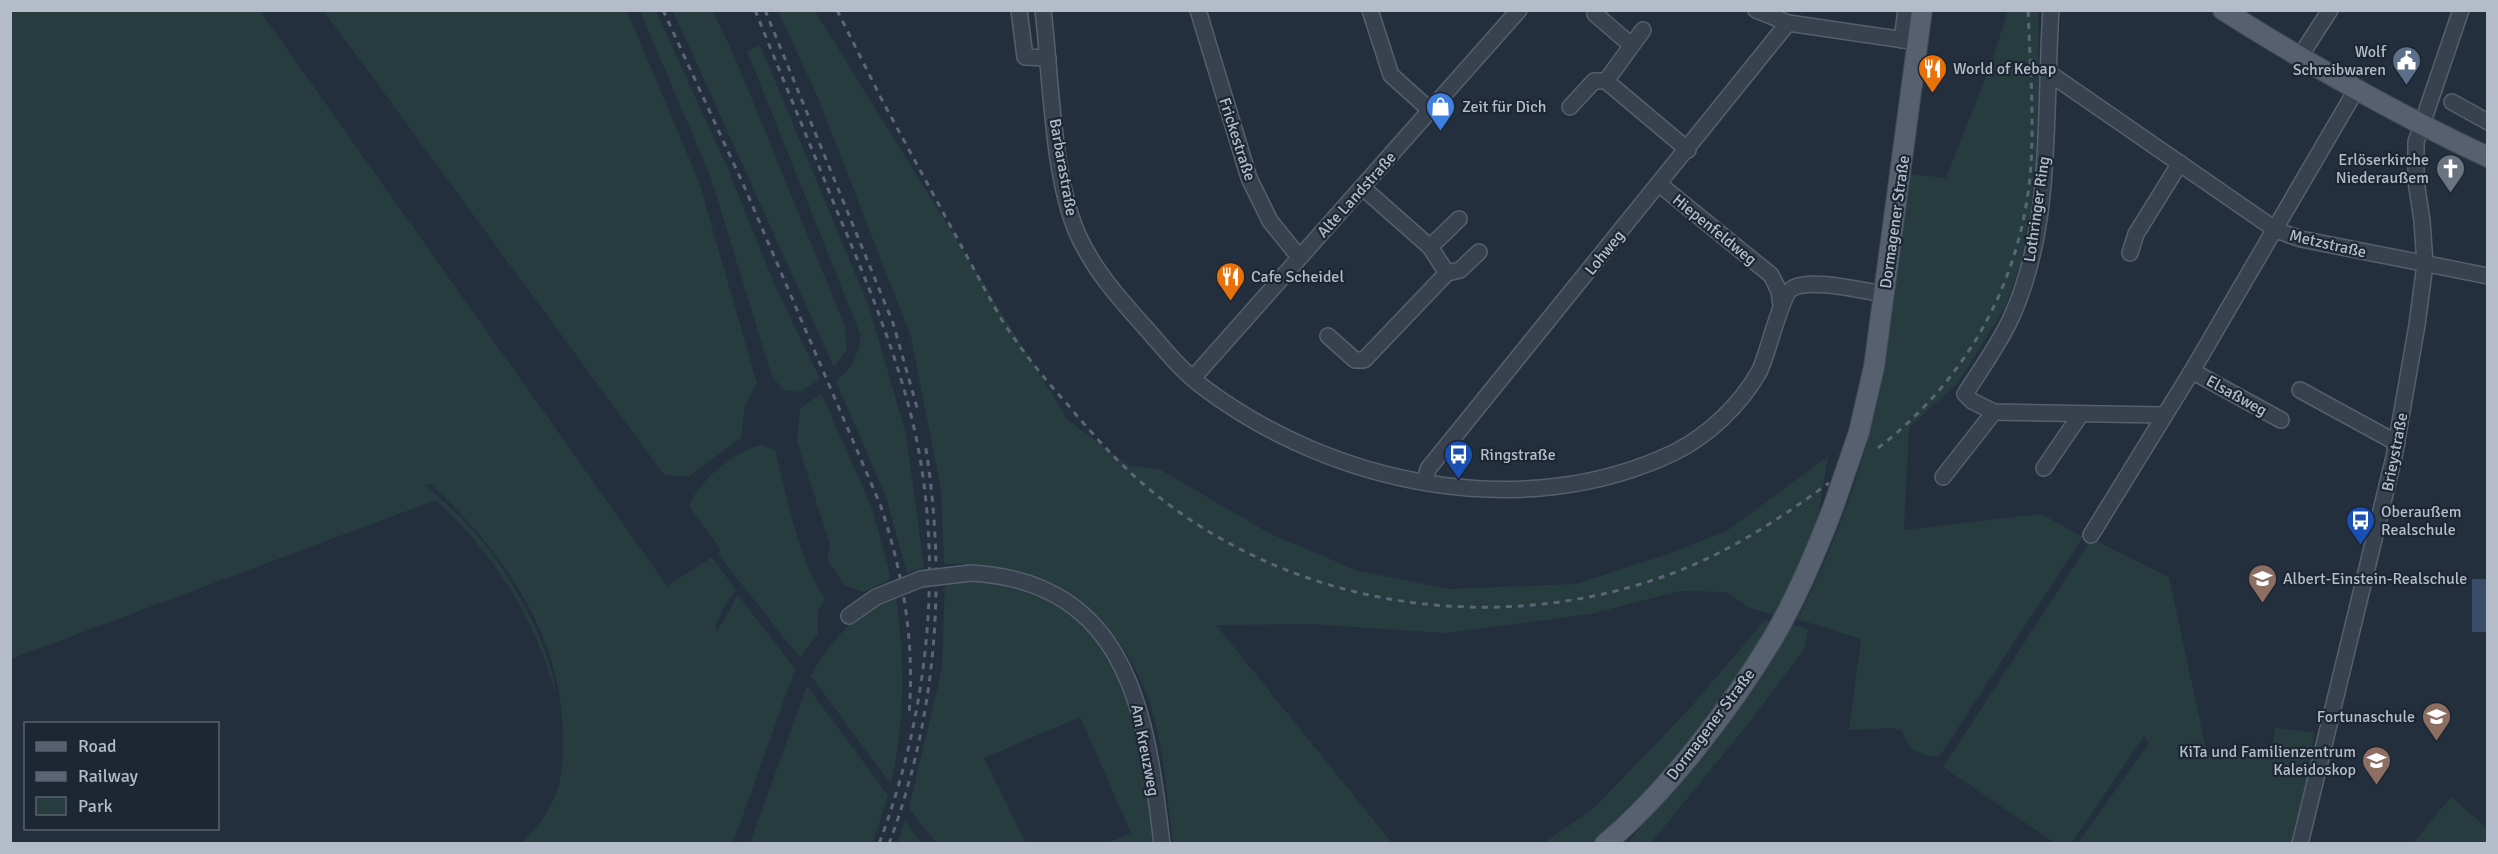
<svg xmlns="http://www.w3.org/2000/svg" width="2498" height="854" font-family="Signika,sans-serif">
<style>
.green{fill:#263c3f}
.water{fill:#394c67}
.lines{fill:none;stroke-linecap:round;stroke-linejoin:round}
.minor-casing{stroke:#565f6c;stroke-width:18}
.major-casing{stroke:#414a57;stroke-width:22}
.minor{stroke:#38414e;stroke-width:15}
.major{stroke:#56606e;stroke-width:20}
.rail{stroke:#5a6575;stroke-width:3;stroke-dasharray:6 6;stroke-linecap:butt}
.minor-bridge-casing{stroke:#565f6c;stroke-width:18;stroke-linecap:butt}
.major-bridge-casing{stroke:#414a57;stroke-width:22;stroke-linecap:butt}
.minor-bridge{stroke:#38414e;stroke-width:15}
.major-bridge{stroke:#56606e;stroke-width:20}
.labels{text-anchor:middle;stroke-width:4.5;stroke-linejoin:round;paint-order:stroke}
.poi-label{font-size:16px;fill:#b4bcc9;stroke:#1d2633;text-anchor:start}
.street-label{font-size:16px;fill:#b4bcc9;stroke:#1d2633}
</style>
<rect width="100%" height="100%" fill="#242f3e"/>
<g class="green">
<path d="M260,11L667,586L712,557L736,590L724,606L715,627L718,630L738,595L795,669L733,843H521C557,809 564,783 563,734C562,633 501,551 431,484L426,485C440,499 456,511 469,526C504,562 552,645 556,695C536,619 493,553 436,500L11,659V11Z"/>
<polygon points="324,11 627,11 699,182 757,384 745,405 741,438 688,477 664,475"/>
<polygon points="640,11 656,11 728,169 776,288 820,379 800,392 784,390 772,377 711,178"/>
<polygon points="673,11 713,11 735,58 844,324 847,350 834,367"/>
<path d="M778,11H815L1068,420L1129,466L1159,469L1269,533L1358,571L1449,589L1576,584L1665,555L1728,530L1828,456C1819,510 1812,570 1785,618L1750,608L1725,592L1680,591L1591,614L1444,633L1309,624L1216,625L1392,843H1173C1167,798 1164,749 1150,704C1121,613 1039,559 944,564L941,489L911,337L819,100Z"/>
<path d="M2008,11H2038L2040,181L2033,231L2004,309L1958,383L1909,427L1904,530L2041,514L2083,537L1939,757C1918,754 1910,752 1902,731L1892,728L1849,730L1861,639L1797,619C1834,550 1870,451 1883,374C1894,307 1901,240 1911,174L1946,178L1990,67Z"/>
<path d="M760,45L869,307L906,434L924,567L907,573L886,497L836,381C853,367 857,357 861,336L747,51Z"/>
<polygon points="821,393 872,508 891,579 864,592 845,586 827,559 830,545 797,441 800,409"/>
<path d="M762,445L775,450C787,495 798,561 825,598L818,611V634L800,658L717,553L721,550L689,506C697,482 737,449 762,445Z"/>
<polygon points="2092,539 2169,577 2207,754 2292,755 2272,754 2275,728 2314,732 2311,755 2315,756 2294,843 2078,843 2149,743 2144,736 2072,843 2055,843 1943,767"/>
<path d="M980,579C1002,584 1027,587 1046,598C1059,605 1078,616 1088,627C1137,681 1148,774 1155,843H1108L1131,833L1080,717L984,758L1026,843H936L909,808L942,668L945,582Z"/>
<path d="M896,596C905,659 905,721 891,784L811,676C830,639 858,612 896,596Z"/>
<polygon points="1765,620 1783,625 1621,830 1601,843 1542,844 1594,808 1690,708"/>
<polygon points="1791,624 1808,630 1804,650 1747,725 1651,843 1627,844 1780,644"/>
<polygon points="807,686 888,795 873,843 750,843"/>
<polygon points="2451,797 2487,828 2487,843 2413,843"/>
<polygon points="905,821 922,843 897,843"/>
</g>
<rect class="water" x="2472" y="579" width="15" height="53"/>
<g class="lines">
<defs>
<g id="minor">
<polyline points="1019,10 1025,57 1048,58"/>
<path d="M1043,10C1051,76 1052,177 1078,235C1094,270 1118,297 1143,325C1162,346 1180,370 1203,387C1333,485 1524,525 1675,452C1709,435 1740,405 1759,372C1768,355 1781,293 1793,288C1813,278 1862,291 1884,294"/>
<polyline points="1198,10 1249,178 1270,221 1299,257"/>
<polyline points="1370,10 1391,75 1431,111"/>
<polyline points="1756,10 1788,23 1918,42"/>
<path d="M2051,10C2044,111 2054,222 2012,316C2000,343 1981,369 1965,394L1972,401L1994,412L2163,415"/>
<polyline points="1595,14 1631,45"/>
<polyline points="1902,40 1906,10"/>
<polyline points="2299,58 2330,10"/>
<polyline points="2046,71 2276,230 2301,239 2488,276"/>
<polyline points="1606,81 1643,30"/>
<polyline points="2452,102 2488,122"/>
<polyline points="1570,107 1594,81 1606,81 1688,150"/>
<polyline points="1659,184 1771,275 1779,291 1781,306"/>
<polyline points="1430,247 1459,219"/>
<polyline points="2130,253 2136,234 2180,163"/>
<polyline points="1447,273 1460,270 1479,252"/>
<polyline points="1328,336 1355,360 1364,360 1447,273 1430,247 1362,187"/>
<polyline points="2192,371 2281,420"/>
<polyline points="1193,378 1519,10"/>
<polyline points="2300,390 2397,443"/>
<polyline points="2044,468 2081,414"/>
<polyline points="1943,477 1994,412"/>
<polyline points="1425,482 1428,469 1788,23"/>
<polyline points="2091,535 2192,371 2356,90"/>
<path d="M971,573C1130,582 1147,717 1162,844"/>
<polyline points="849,616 876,597"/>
<polyline points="2300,844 2394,457 2417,325 2425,264 2422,221 2416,181 2416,142 2461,10"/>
</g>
<g id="major">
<path d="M2223,10C2309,64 2396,114 2488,157"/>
<polyline points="1859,432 1874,367 1922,10"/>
<path d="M1605,844C1667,792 1731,708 1773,638C1797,597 1817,550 1834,505"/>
</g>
</defs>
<use href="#minor" class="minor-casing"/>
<use href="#major" class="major-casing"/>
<use href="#minor" class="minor"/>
<use href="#major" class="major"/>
<g class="rail">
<path d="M663,10L744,186L880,504C903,572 915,642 909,714"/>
<path d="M755,10C782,77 810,144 837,211C865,277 892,342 910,411C946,552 930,709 879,844"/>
<polyline points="765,10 893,323 918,411"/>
<path d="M837,10L883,102L1000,317C1020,349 1043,377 1068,405C1093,435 1119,464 1149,489C1291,607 1492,638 1665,576C1725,555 1778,520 1829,483"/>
<path d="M1878,448C1968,379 2023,279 2031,165C2034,114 2030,62 2028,10"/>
<path d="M889,844C937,715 947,578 925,443"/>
</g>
<defs>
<polyline id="minor-bridge" points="876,597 921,579 971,573"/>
<polyline id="major-bridge" points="1834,505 1859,432"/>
</defs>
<use href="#minor-bridge" class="minor-bridge-casing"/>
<use href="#major-bridge" class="major-bridge-casing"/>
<use href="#minor-bridge" class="minor-bridge"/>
<use href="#major-bridge" class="major-bridge"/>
</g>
<defs>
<symbol id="civic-pin" viewBox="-11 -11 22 30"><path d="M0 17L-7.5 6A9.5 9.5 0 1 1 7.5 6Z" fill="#5c6f8a" stroke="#1d2633"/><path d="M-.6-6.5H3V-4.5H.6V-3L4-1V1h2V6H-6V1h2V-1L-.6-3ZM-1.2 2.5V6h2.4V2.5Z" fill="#fff"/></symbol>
<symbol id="restaurant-pin" viewBox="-11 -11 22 30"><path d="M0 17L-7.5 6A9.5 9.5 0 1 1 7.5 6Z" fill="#e8710a" stroke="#1d2633"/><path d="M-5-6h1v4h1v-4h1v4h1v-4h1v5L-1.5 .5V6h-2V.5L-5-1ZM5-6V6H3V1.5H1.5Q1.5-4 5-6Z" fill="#fff"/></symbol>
<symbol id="shop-pin" viewBox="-11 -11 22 30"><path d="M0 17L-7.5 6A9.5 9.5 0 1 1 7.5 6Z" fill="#3f7fe0" stroke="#1d2633"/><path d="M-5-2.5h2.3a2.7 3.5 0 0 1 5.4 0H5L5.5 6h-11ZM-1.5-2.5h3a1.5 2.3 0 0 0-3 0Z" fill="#fff"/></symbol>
<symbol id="church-pin" viewBox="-11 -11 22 30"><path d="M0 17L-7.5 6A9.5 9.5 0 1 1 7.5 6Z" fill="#6b7280" stroke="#1d2633"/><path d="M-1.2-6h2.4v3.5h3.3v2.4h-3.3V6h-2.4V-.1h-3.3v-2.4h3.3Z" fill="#fff"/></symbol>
<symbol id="bus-pin" viewBox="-11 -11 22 30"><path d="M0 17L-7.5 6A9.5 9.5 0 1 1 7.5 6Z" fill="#1a4fb4" stroke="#1d2633"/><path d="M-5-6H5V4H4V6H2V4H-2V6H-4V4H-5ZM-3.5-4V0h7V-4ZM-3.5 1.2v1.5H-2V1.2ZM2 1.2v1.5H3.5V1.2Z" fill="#fff"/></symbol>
<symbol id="school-pin" viewBox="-11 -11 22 30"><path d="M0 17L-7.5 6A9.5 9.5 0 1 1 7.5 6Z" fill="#8d6e63" stroke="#1d2633"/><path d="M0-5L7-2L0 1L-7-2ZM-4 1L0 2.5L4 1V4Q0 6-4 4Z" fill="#fff"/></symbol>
</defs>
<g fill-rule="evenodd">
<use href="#civic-pin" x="2390" y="44" width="33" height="45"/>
<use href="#restaurant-pin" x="1916" y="52" width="33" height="45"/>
<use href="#shop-pin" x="1424" y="90" width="33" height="45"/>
<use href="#church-pin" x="2434" y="152" width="33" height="45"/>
<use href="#restaurant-pin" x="1214" y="260" width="33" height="45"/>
<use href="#bus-pin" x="1442" y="438" width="33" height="45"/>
<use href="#bus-pin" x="2344" y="504" width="33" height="45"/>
<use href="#school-pin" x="2246" y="562" width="33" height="45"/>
<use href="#school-pin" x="2420" y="700" width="33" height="45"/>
<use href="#school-pin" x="2360" y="744" width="33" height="45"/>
</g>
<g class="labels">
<g class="poi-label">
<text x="2386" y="57" text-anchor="end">Wolf<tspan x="2386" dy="18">Schreibwaren</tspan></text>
<text x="1953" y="74">World of Kebap</text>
<text x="1462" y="112">Zeit für Dich</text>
<text x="2429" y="165" text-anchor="end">Erlöserkirche<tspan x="2429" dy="18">Niederaußem</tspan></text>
<text x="1251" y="282">Cafe Scheidel</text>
<text x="1480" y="460">Ringstraße</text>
<text x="2381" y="517">Oberaußem<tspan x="2381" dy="18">Realschule</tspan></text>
<text x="2283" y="584">Albert-Einstein-Realschule</text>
<text x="2415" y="722" text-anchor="end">Fortunaschule</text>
<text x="2356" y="757" text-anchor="end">KiTa und Familienzentrum<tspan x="2356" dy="18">Kaleidoskop</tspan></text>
</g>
<g class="street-label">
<text transform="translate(1238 139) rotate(72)" y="6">Frickestraße</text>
<text transform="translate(1064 167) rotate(80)" y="6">Barbarastraße</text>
<text transform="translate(1356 194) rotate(-48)" y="6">Alte Landstraße</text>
<text transform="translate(2036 209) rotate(-82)" y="6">Lothringer Ring</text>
<text transform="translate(1894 222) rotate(-82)" y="6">Dormagener Straße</text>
<text transform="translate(1715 229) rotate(39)" y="6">Hiepenfeldweg</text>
<text transform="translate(2328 243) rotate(13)" y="6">Metzstraße</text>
<text transform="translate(1604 252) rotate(-51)" y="6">Lohweg</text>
<text transform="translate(2237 395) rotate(29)" y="6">Elsaßweg</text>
<text transform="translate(2394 452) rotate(-79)" y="6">Brieystraße</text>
<text transform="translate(1710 724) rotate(-53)" y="6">Dormagener Straße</text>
<text transform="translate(1146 750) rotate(79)" y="6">Am Kreuzweg</text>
</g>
</g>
<rect width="2498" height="854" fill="none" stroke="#b4bcc9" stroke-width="24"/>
<rect x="24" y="722" width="195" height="108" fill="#1d2633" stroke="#59626f" stroke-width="1.5"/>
<rect x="36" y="742" width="30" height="9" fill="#56606e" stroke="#59626f" stroke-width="1.5"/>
<text x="78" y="752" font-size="18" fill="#b4bcc9">Road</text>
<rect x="36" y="772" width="30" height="9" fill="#5a6575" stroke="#59626f" stroke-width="1.5"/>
<text x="78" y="782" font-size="18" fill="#b4bcc9">Railway</text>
<rect x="36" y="797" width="30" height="18" fill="#263c3f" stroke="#59626f" stroke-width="1.5"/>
<text x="78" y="812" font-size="18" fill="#b4bcc9">Park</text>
</svg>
